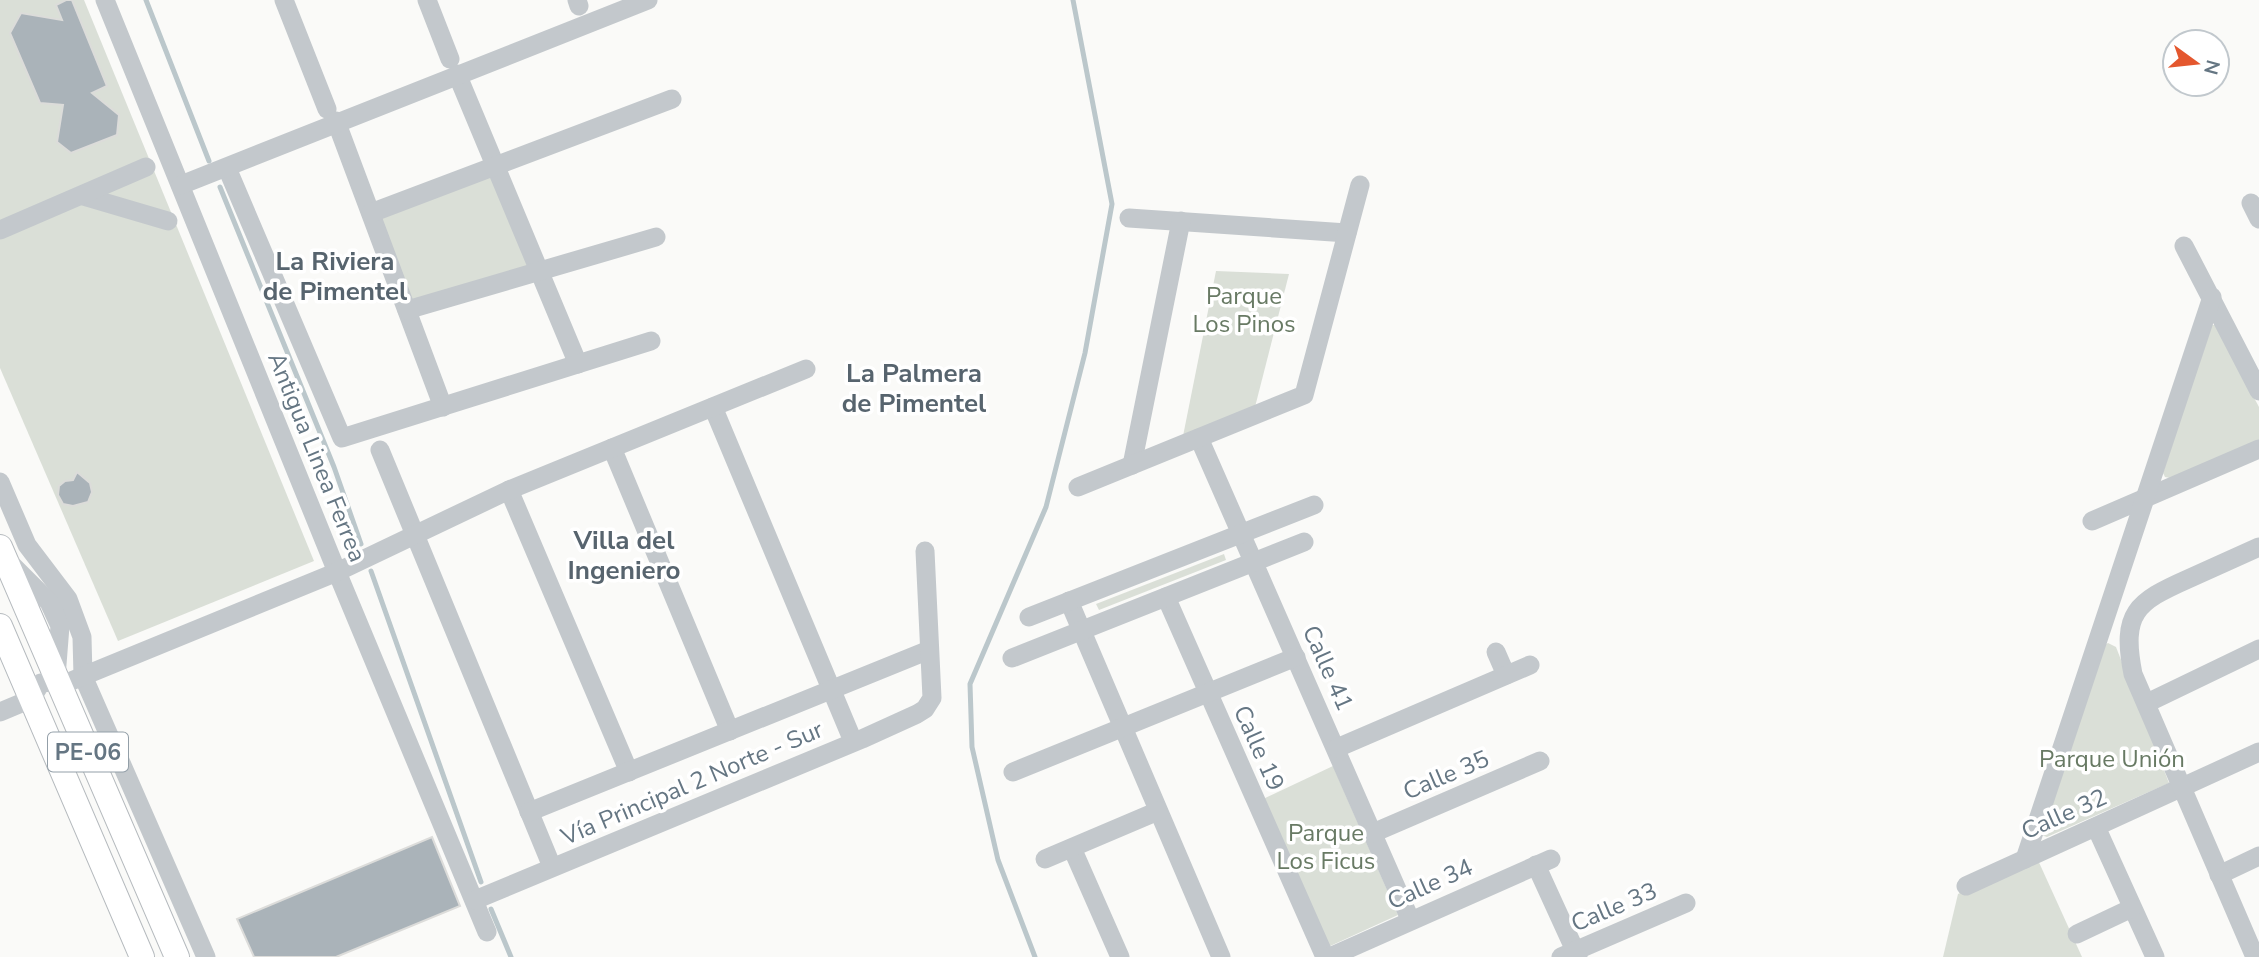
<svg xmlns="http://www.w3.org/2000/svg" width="2259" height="957" font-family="'Nunito Sans',sans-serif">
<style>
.green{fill:#dadfd7}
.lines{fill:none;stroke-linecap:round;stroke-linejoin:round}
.stream{stroke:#bbc7cb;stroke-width:5}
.building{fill:#aab3b9;stroke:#dcdcda;stroke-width:2}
.major-casing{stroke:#b5babe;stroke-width:26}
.minor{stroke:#c3c8cc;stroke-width:19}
.major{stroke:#fff;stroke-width:24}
.labels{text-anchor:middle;stroke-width:7;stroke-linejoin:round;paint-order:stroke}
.shield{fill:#fff;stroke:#939fa8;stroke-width:2}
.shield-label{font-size:23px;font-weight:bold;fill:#657683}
.park-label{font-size:24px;fill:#687a64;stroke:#fff}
.street-label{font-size:24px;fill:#657683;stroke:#fff}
.neighbourhood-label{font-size:26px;font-weight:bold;fill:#57646e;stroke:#fff}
</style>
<rect width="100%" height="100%" fill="#fafaf8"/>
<g class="green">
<polygon points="0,0 84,0 314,561 118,641 0,368"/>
<polygon points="493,175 529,267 410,302 379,217"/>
<polygon points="1216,271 1289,274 1255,407 1183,436"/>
<polygon points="2211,325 2215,325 2259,407 2259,440 2170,478 2165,477 2163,473"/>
<polygon points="1224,554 1226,560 1099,610 1096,604"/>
<polygon points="2108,643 2116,647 2169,783 2047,837 2041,835 2103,646"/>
<polygon points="1333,766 1398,915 1328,947 1263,799"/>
<polygon points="2037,858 2082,957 1943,957 1958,894"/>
</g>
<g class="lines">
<g class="stream">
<polyline points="146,0 209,161"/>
<polyline points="220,187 334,467 361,544"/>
<polyline points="371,571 481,882"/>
<polyline points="491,909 511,957"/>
<polyline points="1035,957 998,860 972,747 970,684 1046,507 1085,353 1112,204 1073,0"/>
</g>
</g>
<g class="building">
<polygon points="66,0 72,0 107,86 92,93 119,115 117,135 71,153 57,142 63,105 40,103 10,33 21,13 62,20 56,5"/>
<polygon points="77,472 90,483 92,492 88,502 73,506 63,504 58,495 59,486 65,481 73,480"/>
<polygon points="432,837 460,906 336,957 254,957 237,919"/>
</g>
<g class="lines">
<defs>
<g id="major">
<polyline points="0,547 177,957"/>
<polyline points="0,626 142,957"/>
</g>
</defs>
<use href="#major" class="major-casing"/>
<g class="minor">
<polyline points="105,0 337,572 487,932"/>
<polyline points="284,0 327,109"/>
<polyline points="427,0 450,59"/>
<polyline points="577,0 579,6"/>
<polyline points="457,74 578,364"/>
<polyline points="336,121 443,407"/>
<polyline points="227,168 342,438 651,341"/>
<polyline points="181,185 648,0"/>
<polyline points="83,196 168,221"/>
<polyline points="2251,203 2259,219"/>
<polyline points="371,213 672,99"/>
<polyline points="1129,218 1347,233"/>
<polyline points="0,230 146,167"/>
<polyline points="2184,246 2259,391"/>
<polyline points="407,310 656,237"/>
<polyline points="713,407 850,734"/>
<polyline points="1199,438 1410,919"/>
<polyline points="612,448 730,731"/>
<polyline points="380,450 550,862"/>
<polyline points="1132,465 1181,221"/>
<polyline points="0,482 27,545 68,599 82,637 83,676 206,957"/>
<polyline points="1078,487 1304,395 1360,185"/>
<polyline points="509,490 629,772"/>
<polyline points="2092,521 2259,449"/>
<polyline points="9,562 49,602 60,626 56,677"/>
<polyline points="1166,597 1325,957"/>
<polyline points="1069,601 1221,957"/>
<polyline points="1029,617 1314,505"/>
<polyline points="1496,652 1506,675"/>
<polyline points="1012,658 1304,542"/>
<polyline points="2147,703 2259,649"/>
<polyline points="0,712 31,699 41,683 53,682 59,686 337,572 509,490 806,369"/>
<polyline points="1337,748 1530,665"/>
<polyline points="1013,772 1296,657"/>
<polyline points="529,812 929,650"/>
<polyline points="2096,827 2155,957"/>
<polyline points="1373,833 1540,761"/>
<polyline points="1072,848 1120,957"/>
<polyline points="1045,859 1158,811"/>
<polyline points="2025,859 2212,297"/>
<polyline points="1536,865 1578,957"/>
<polyline points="2219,875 2259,856"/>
<polyline points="1966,886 2259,752"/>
<polyline points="475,900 862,739 917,714 925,709 932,698 925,551"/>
<polyline points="2077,934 2132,908"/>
<polyline points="1330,957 1551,859"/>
<polyline points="1561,957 1686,903"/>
<path d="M2255,957L2133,674C2121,613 2136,602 2188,579C2212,568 2235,558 2259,547"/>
</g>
<use href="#major" class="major"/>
</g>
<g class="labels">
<rect class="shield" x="48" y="732.5" width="80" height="39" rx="5"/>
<g class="shield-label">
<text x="88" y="760">PE-06</text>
</g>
<g class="park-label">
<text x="1244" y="304">Parque<tspan x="1244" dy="28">Los Pinos</tspan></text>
<text x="2112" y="767">Parque Unión</text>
<text x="1326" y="841">Parque<tspan x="1326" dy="28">Los Ficus</tspan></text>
</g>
<g class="street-label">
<text transform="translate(317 457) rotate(68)" y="8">Antigua Linea Ferrea</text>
<text transform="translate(1328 668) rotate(66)" y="8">Calle 41</text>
<text transform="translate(1259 748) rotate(66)" y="8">Calle 19</text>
<text transform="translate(1446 775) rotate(-23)" y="8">Calle 35</text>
<text transform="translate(692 783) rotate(-23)" y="8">Vía Principal 2 Norte - Sur</text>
<text transform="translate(2064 814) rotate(-24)" y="8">Calle 32</text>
<text transform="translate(1430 884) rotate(-24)" y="8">Calle 34</text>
<text transform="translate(1614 907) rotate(-23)" y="8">Calle 33</text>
</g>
<g class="neighbourhood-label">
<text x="335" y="270">La Riviera<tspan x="335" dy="30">de Pimentel</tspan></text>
<text x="914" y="382">La Palmera<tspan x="914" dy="30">de Pimentel</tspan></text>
<text x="624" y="549">Villa del<tspan x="624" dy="30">Ingeniero</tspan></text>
</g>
</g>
<g transform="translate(2196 63) rotate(105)"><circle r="33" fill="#ffffff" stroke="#c1c8cd" stroke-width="2"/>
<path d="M0-5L12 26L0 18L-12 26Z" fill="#e4572e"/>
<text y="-10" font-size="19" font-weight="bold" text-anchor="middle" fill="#657683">N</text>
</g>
</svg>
